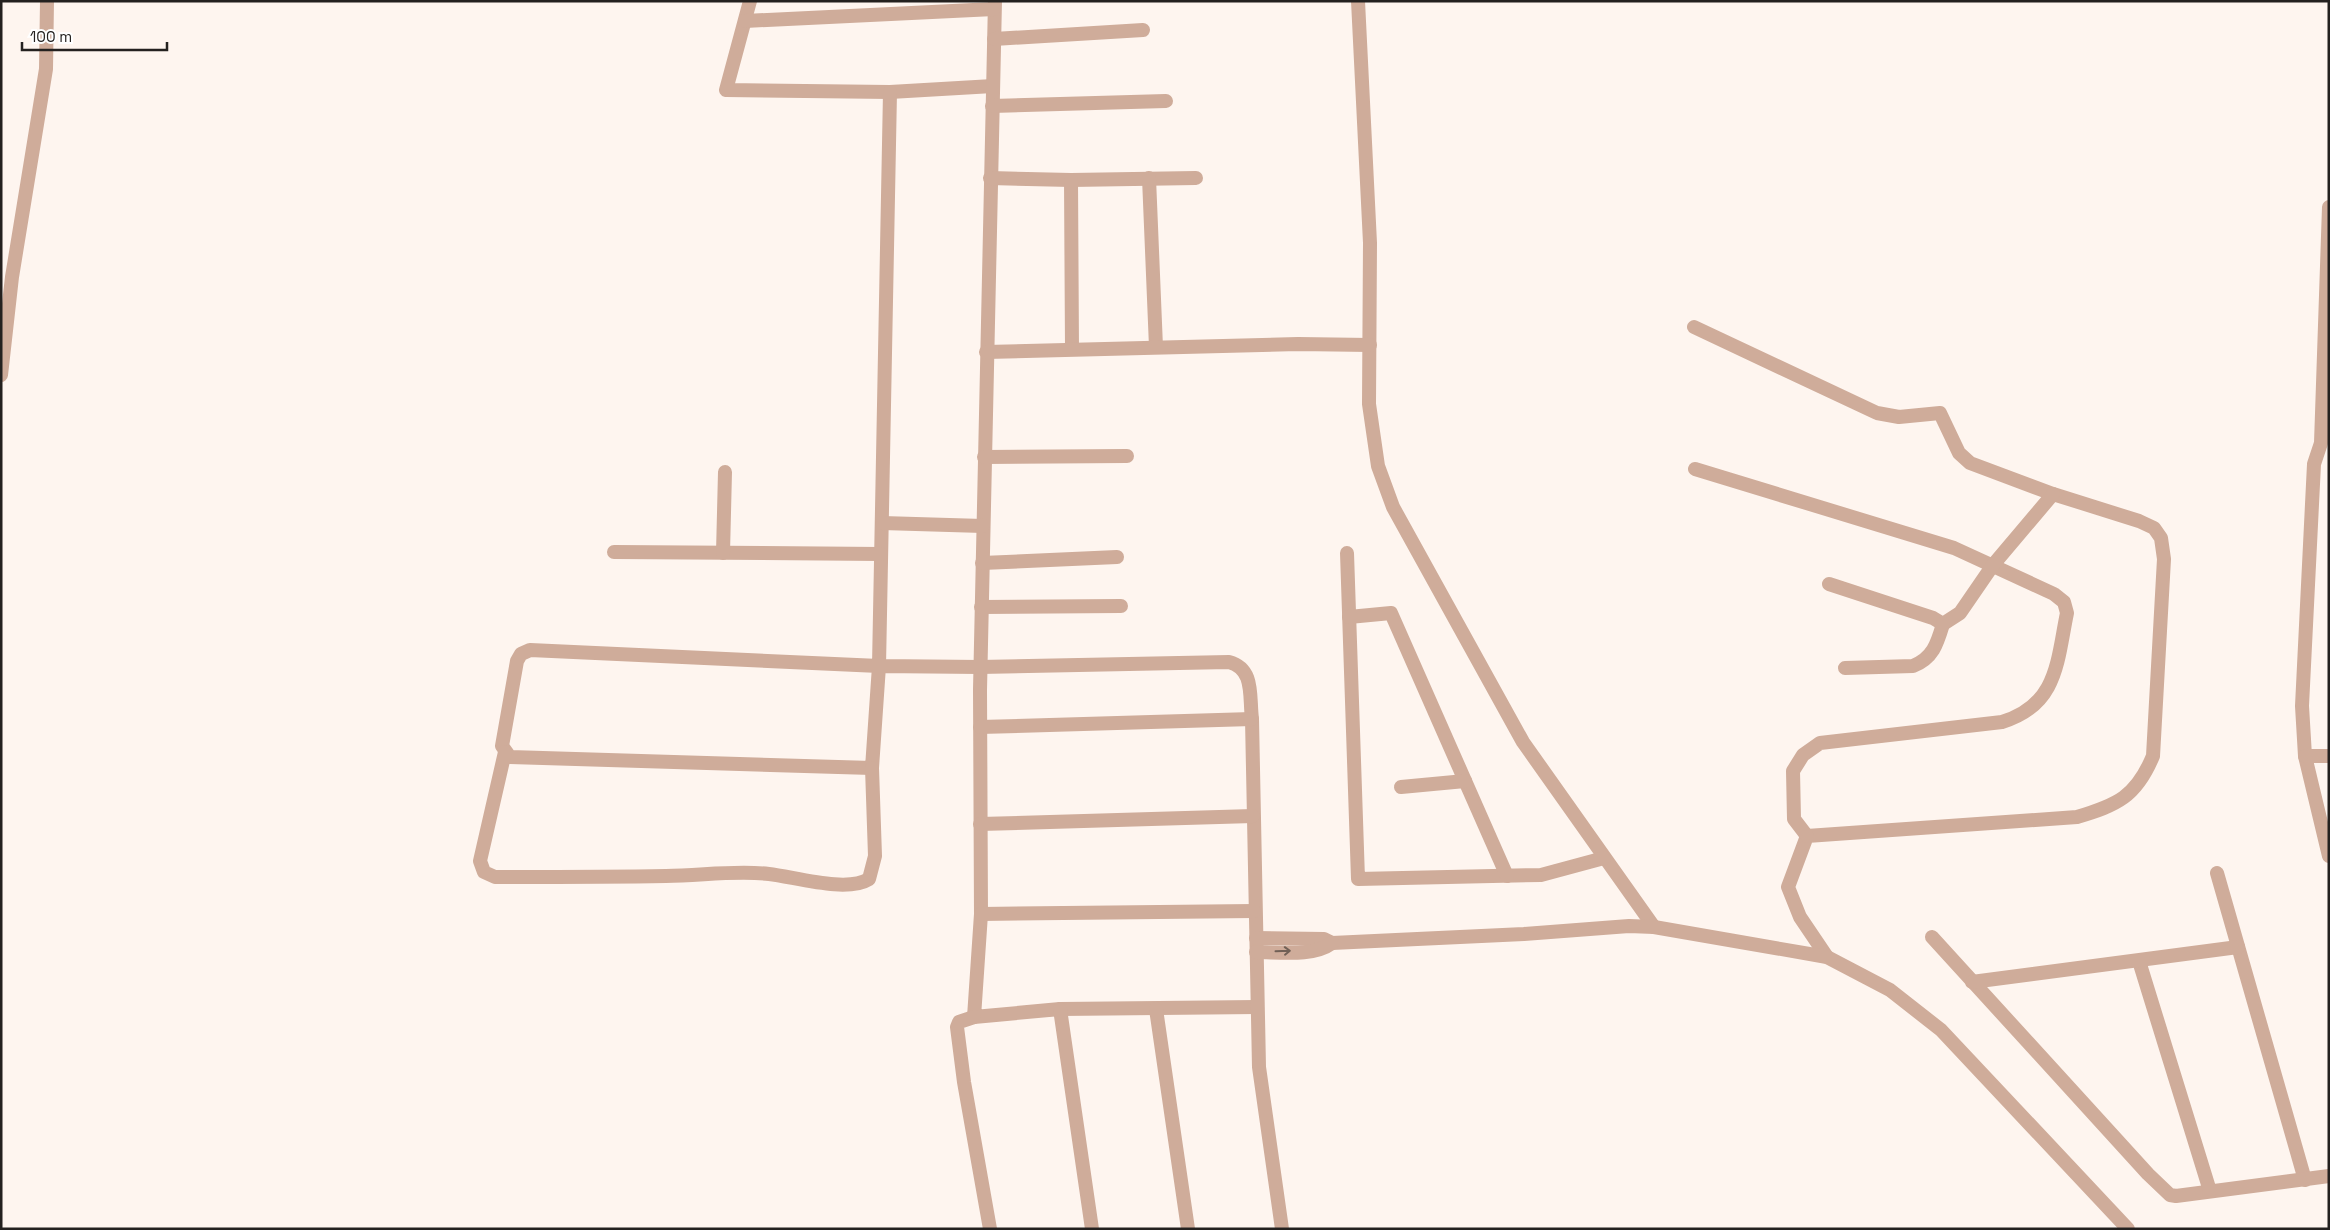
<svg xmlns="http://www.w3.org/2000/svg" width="2330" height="1230" font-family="'Space Grotesk',sans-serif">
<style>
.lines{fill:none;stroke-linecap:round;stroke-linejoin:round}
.minor{stroke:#cfac9a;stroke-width:14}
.oneway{stroke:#716056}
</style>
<rect width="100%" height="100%" fill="#fef5ef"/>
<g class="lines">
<g class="minor">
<polyline points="750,1 726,90 890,92 993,86"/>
<polyline points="995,1 980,690 981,914 974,1017 1060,1009 1257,1007"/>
<polyline points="1358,1 1370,243 1369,404 1378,466 1393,507 1523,742 1654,927"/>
<polyline points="745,21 994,9"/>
<polyline points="994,39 1143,30"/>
<path d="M890,92L879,666L872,768L510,757L502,746L517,661L521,654L530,650L879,666L980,667L1229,662C1255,669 1249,696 1252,719L1259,1067L1282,1229"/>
<polyline points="992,106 1166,101"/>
<polyline points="990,178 1071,180 1196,178"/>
<polyline points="1149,178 1156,347"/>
<polyline points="1071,180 1072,349"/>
<polyline points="2329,207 2321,443 2314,464 2302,706 2305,756 2329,856"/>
<path d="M1694,327L1877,413L1899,417L1940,413L1959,453L1970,463L2053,494L2139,521L2154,528L2161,538L2164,559L2153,756C2136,797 2117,805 2077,817L1807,836L1788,887L1800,917L1827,957"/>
<polyline points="986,352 1298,344 1370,345"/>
<polyline points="1,375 12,277 46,69 47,1"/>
<polyline points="984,457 1127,456"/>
<path d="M1695,469L1954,548L2054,594L2064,602L2067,613C2057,661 2058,705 2002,722L1820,743L1803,755L1793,771L1794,819L1807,836"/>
<polyline points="882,523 983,526"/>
<polyline points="614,552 881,554"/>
<polyline points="723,553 725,472"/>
<polyline points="1347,553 1358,879 1541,875 1604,858"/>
<polyline points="982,563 1117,557"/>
<polyline points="1829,584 1933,618 1943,624 1960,613 1993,565 2053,494"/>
<polyline points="981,607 1121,606"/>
<polyline points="1349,617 1391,613 1507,876"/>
<path d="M1845,668L1913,666C1933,658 1937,644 1943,624"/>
<polyline points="980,727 1252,719"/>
<path d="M505,752L480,861L484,872L495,877C552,877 609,877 666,876C700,876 734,870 769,874C795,877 847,893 869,879L875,856L872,768"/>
<polyline points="2305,756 2329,756"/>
<polyline points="1401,787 1465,781"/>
<polyline points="980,824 1253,816"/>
<polyline points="2217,873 2305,1180"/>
<polyline points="981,914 1254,911"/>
<polyline points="1932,937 2148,1174 2170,1195 2176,1196 2329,1176"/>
<polyline points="1256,938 1324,939 1332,943 1524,934 1629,926 1654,927 1827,957 1890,990 1941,1030 2128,1229"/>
<path d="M1256,952C1280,952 1313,957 1332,943"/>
<polyline points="2139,961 2210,1191"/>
<polyline points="1972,982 2238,947"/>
<polyline points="1060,1009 1092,1229"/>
<polyline points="1156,1009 1188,1229"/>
<polyline points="974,1017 959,1022 957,1027 964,1082 990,1229"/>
</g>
</g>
<defs><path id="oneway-shaft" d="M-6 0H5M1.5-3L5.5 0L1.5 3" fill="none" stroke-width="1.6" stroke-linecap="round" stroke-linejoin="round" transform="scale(1.25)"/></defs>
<use class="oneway" href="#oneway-shaft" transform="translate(1283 951) rotate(-2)"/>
<rect width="2330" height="1230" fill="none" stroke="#24211f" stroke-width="5"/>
<path d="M22 42v8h145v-8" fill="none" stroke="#24211f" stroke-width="2.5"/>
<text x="30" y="42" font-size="15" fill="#24211f" stroke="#ffffff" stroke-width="4" paint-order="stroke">100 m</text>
</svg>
